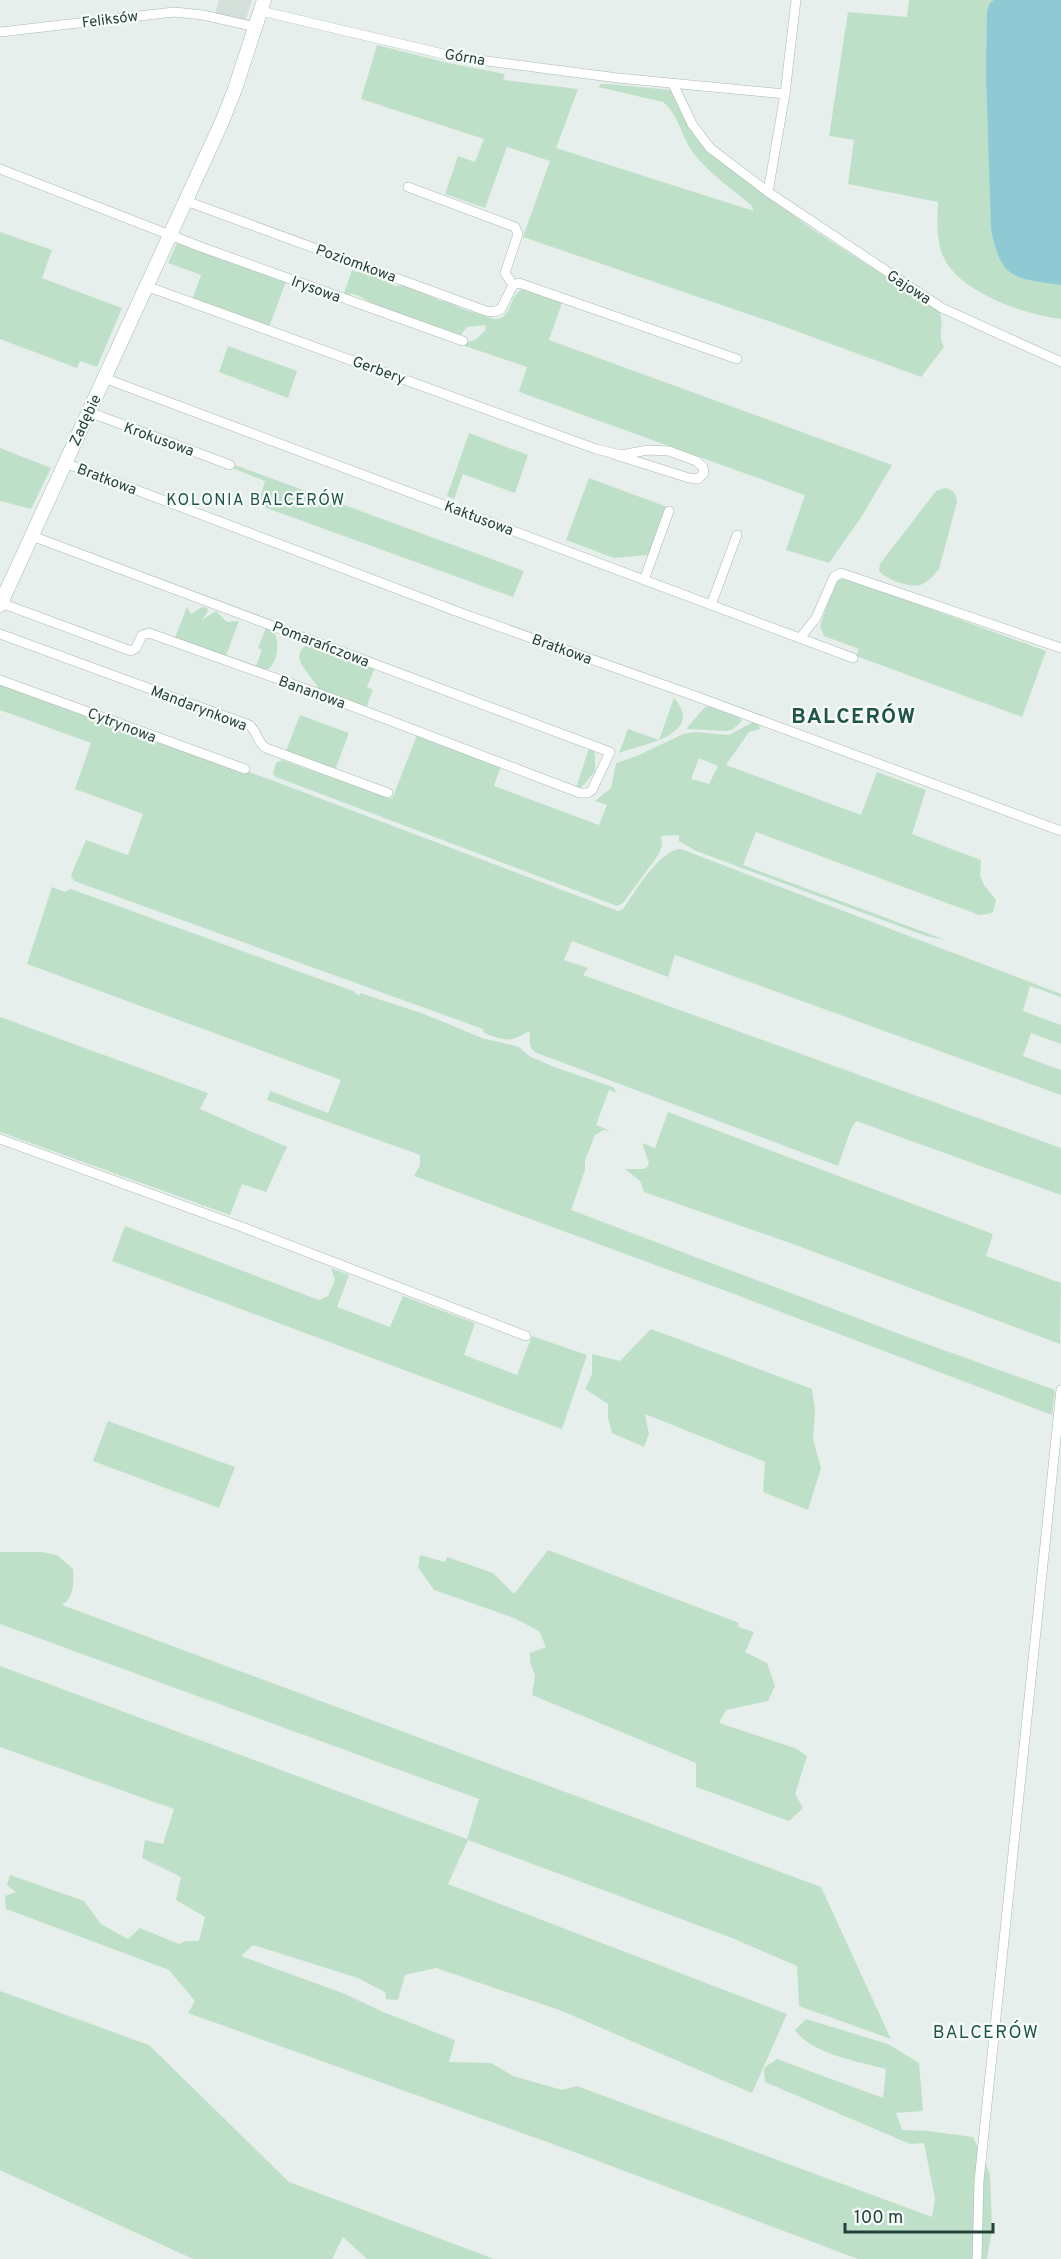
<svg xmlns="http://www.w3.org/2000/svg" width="1061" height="2259" font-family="Overpass,sans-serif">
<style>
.built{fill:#d4dfda}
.green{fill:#bfe0c8;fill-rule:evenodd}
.water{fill:#8ec9d4}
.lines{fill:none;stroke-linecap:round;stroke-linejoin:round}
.street-casing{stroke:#a8b8b2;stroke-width:10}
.secondary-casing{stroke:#a4bbb3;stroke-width:15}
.street{stroke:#fff;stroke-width:9}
.secondary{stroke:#fff;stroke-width:14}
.labels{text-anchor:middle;stroke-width:4.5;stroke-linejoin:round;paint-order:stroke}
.street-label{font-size:15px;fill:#24423a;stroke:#f7fbf9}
.neighbourhood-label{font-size:16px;letter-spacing:1.5px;fill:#1f5548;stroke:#f7fbf9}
.quarter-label{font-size:18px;letter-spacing:1.5px;fill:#1f5548;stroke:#f7fbf9}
.district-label{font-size:21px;font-weight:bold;letter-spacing:1.5px;fill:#1f5548;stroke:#f7fbf9}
</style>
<rect width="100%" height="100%" fill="#e6efeb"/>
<polygon class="built" points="219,0 252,0 246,19 215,13"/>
<g class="green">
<path d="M909,0H1061V319C1026,315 965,294 946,262C936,245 937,222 938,202L848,184L854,140L829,136L848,12L907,17Z"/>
<path d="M377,45L448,63L505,74L503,80L578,89L556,148L754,211L751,205C731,188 708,173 692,151C681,135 678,114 663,102L598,87L601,84H608L671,90C682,113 692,136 710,154L812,229L939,311C946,327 936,331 944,347L921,377L777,324L523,237L550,161L507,147L485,208L445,194L458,156L475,162L484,139L361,99Z"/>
<polygon points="0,232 52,250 42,278 122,308 97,367 80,361 77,368 0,339"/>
<polygon points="177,243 286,282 269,327 192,300 201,275 168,263"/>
<path d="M352,270L357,272L363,270L378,275L388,283L396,286L404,285L441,301H446L460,308L494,319C513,320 507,296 524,288L563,300L549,340L892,465L862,516L829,563L786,550L805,495L522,393L519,391L527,367L459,344L475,340L485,331L486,325L467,327L460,336L381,308L357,295L352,294L343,296Z"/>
<polygon points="228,346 297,371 288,398 219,372"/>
<polygon points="469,433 528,455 515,493 463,474 454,499 447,496"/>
<polygon points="0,448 51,468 31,509 0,501"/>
<polygon points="232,464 524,571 513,597 258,505 265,481 230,467"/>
<polygon points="589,478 667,507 649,555 614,558 566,540"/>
<path d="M945,488C954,490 956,494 957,502L939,569C934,575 928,582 920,585C909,588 886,579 879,571L880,564L936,491Z"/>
<polygon points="845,578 1046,651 1022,717 856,656 859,649 824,636 820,626 835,582"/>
<polygon points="187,607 191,614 202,607 207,608 208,611 202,620 216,611 227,622 239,621 225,658 174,640"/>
<path d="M266,627L274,630C279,644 279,658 269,669H255L262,650L258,648Z"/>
<polygon points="306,645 313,645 376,665 367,687 373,690 365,710 320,690 301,664 299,657 301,650"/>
<path d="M0,683L274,781L618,911L623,909C634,893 661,848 681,849L1061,994V997L1030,986L1023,1011L1061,1025V1044L1031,1033L1023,1056L1061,1070V1095L675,955L668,977L572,941L564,960L588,968L583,975L1061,1148V1195L856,1121L851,1129L838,1166L537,1053C526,1047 532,1040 529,1031C509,1043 506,1041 484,1033L483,1029L74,881L71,875L86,840L128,855L143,814L75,789L91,743L0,710Z"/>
<path d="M674,698C706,735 643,744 619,753L628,729L659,740Z"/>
<polygon points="708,706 739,717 742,721 732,730 726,731 686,729 703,709"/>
<polygon points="300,715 349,733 335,770 286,751"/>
<path d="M753,722L758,724L760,729L749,732L726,765L861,815L877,772L926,790L912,834L981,860L980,876L984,885L996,900L993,912L988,914L979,915L756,832L743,865L946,940L926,936L696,851L679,841V835L661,836L662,844L659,854L623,903L617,906L276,777L273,774L276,763L282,760L392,799L417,735L501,766L494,786L599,825L607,805L595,801L611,788L616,763L637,756L683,734L695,732L729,735ZM699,758L718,766L709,784L691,779Z"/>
<polygon points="590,745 595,751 595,771 581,788 576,788"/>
<polygon points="52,887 65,892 71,889 353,991 359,996 360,993 424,1014 482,1038 519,1047 529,1056 554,1067 613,1087 617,1093 609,1090 596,1125 610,1131 603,1130 595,1135 585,1160 585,1170 571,1210 910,1338 1055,1390 1052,1415 734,1294 414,1176 420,1165 420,1155 267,1100 270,1091 328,1113 341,1080 27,964"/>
<polygon points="0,1017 208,1093 200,1109 287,1147 266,1192 242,1184 230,1215 0,1132"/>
<polygon points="668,1112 993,1234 986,1256 1061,1283 1060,1344 790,1243 644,1192 640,1181 625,1169 644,1169 647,1167 649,1163 642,1143 655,1148"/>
<polygon points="125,1226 319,1300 328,1296 335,1280 331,1268 349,1275 337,1307 390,1327 403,1296 475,1323 464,1355 517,1375 532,1336 587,1355 562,1429 112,1261"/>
<polygon points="651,1329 812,1389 815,1410 813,1439 821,1468 808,1510 763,1492 765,1462 645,1414 649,1434 644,1447 612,1433 608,1418 608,1404 585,1389 592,1374 592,1354 620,1361"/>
<polygon points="108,1421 235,1467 219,1508 93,1461"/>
<polygon points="548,1550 739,1623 738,1627 754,1632 745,1652 767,1663 775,1686 768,1701 726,1710 719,1723 795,1748 807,1756 795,1794 803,1808 789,1821 696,1787 696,1763 532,1695 535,1675 530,1662 530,1653 546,1647 539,1631 514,1618 434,1590 418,1567 420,1555 445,1562 447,1557 493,1573 514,1594"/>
<path d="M0,1552H41L57,1555L73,1569C74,1583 74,1598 62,1605L821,1887L891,2039L799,2006L797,1966L732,1938L468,1840L448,1884L787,2014L752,2093L562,2011L436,1968L405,1975L398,2000L386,1999L385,1992L358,1978L253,1945L241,1956L345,1994L383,2012L455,2040L449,2062L491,2063L513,2076L562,2090L577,2086L932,2217L935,2199L924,2143L910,2144L765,2082L764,2068L777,2059L883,2098L886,2069C858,2061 813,2055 795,2030L806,2019L888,2044L919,2063L923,2111L896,2113L902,2130L928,2131L973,2137L990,2174L992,2230L987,2259H858L550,2143L188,2013L195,2001L169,1970L6,1909L5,1896L16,1892L7,1885L10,1875L84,1901L101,1924L128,1939L140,1928L179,1944L186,1941H199L205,1917L176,1900L181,1877L142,1858L145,1840L163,1844L174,1809L0,1747V1666L467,1839L479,1799L0,1624Z"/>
<polygon points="0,1991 149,2045 289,2182 494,2259 367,2259 343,2237 332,2259 193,2259 0,2170"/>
</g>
<path class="water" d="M994,0H1061V285C1014,278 1001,280 991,229L986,73L987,12L990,3Z"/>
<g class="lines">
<defs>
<g id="street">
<polyline points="261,11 456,57 618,78 785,94"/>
<polyline points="0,32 174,12 203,15 256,27"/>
<polyline points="673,84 692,124 710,148 768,192 942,308 1061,362"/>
<polyline points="0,169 201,247 463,341"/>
<polyline points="408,187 515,227 518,234 505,273 513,285"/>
<polyline points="768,192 785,94 796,0"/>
<polyline points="186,201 486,311 494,312 501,309 513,285 519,283 737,359"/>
<polyline points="146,286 596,449 621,455 648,450 669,451 696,461 703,467 704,473 698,479 689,478 613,454"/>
<polyline points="104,378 853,658"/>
<polyline points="89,412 230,465"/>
<polyline points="65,463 461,613 695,696 1061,831"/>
<polyline points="644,580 669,511"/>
<polyline points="1,603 131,651 136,648 142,635 149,633 320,694 580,793 588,793 592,790 610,752 32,536"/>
<polyline points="711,605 737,535"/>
<path d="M0,634L249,725C258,731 256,742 266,748L388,793"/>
<polyline points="800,638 816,618 834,577 841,573 1061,648"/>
<polyline points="0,680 245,769"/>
<polyline points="0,1139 242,1227 526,1336"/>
<polyline points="977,2259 979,2181 1061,1390"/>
</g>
<polyline id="secondary" points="0,605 221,124 235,89 264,0"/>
</defs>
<use href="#street" class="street-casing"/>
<use href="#secondary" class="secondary-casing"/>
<use href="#street" class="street"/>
<use href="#secondary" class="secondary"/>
</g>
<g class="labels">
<g class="street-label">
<text transform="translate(110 19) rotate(-7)" y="5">Feliksów</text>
<text transform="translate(465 57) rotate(9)" y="5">Górna</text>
<text transform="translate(356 263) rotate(20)" y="5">Poziomkowa</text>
<text transform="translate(909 287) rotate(33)" y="5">Gajowa</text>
<text transform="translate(316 289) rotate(20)" y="5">Irysowa</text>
<text transform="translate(379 370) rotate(20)" y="5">Gerbery</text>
<text transform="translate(85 420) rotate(-65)" y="5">Zadębie</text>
<text transform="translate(159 439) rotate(20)" y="5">Krokusowa</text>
<text transform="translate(107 479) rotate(21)" y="5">Bratkowa</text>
<text transform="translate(479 518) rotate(21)" y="5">Kaktusowa</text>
<text transform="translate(321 644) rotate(21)" y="5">Pomarańczowa</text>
<text transform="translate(562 649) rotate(20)" y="5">Bratkowa</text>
<text transform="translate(312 692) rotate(20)" y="5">Bananowa</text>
<text transform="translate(199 708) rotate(21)" y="5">Mandarynkowa</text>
<text transform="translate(122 725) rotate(21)" y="5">Cytrynowa</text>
</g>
<g class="neighbourhood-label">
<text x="256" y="505">KOLONIA BALCERÓW</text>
</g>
<g class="quarter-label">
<text x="986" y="2038">BALCERÓW</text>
</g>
<g class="district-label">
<text x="854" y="723">BALCERÓW</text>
</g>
</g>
<path d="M845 2223v9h148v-9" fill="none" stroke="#24423a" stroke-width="3"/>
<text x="854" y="2223" font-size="18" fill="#24423a" stroke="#f7fbf9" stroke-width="4.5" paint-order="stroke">100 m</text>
</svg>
